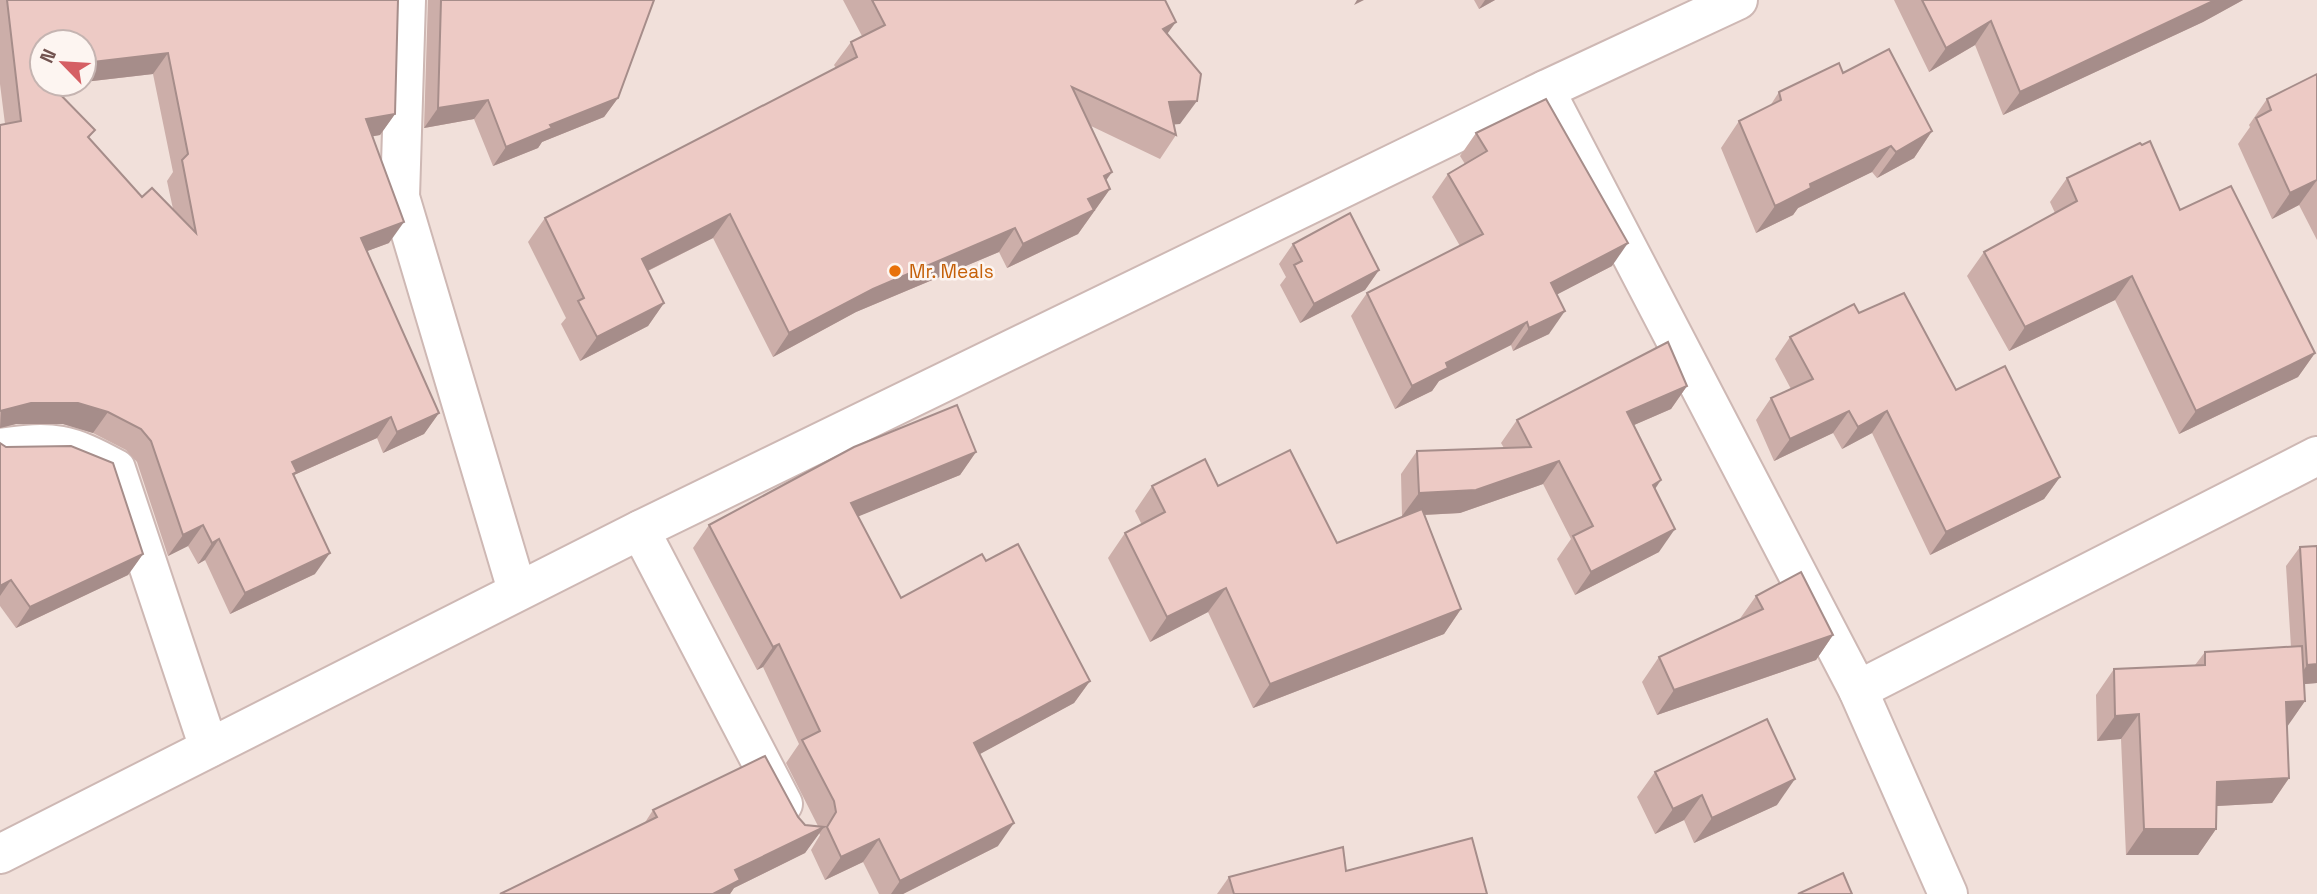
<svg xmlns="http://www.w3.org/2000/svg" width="2317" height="894" font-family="'Space Grotesk',sans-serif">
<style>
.residential{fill:#f1e0da;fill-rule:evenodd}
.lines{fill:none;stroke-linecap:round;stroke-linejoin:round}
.minor-casing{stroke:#ceb8b4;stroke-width:42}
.minor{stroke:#fff;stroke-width:38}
.wall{fill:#ccaea9;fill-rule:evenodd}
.shaded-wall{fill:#a68d8a}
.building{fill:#edcac5;stroke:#a68d8a;stroke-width:2;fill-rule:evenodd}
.food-dot{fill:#e8710a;stroke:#fdf5f1;stroke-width:2.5}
.labels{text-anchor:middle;stroke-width:5;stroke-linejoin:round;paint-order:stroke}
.food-label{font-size:19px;fill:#c56008;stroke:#fdf5f1;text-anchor:start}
</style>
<rect width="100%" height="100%" fill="#faf0eb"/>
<path class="residential" d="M0,0H2317V894H0ZM42,42H84V84H42Z"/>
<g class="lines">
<defs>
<g id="minor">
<polyline points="406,0 400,197 517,590"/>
<polyline points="1545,90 1858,690 1948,894"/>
<path d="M0,448C53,440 69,443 116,469L209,748"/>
<polyline points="640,530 783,804"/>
<polyline points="1858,690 2317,456"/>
<polyline points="0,854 640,530 1545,90 1738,0"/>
</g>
</defs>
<use href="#minor" class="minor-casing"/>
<use href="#minor" class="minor"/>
</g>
<g class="wall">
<path d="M0,0H398L395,114L380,135L373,136L389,243L367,251L439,413L424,434L383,453L377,438L294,475L315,574L230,614L205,560L198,564L188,546L168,556L137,462L126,450L93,433L63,424H16L0,428V125L5,124L0,84ZM84,42V82L153,74L173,172L167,181L173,209L142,197L89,138L95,130L52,86L69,84H42Z"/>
<polygon points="428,0 654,0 618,98 604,117 542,142 538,148 493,166 474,119 424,128"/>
<polygon points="843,0 1165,0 1167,34 1180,124 1174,124 1176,135 1160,159 1091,126 1106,181 1110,189 1078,234 1007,268 999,252 856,312 773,357 713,238 648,271 664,303 648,326 580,361 561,324 566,318 528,242 545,218 836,68 834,65 851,42 862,36"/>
<polygon points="1474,0 1495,0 1479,9"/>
<polygon points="1894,0 2243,0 2203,22 2003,115 1975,45 1929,72"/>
<polygon points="1843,73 1932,131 1914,158 1877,178 1872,172 1798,208 1793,215 1756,233 1721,148 1739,121 1770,106 1779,92"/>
<polygon points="2317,74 2317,240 2299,205 2272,219 2238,144 2250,127 2249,125 2267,99"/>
<polygon points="1476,133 1612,266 1557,294 1549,334 1513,351 1511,345 1439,381 1432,391 1395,409 1351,316 1367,293 1460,246 1432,197 1448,174 1465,164 1460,156"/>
<polygon points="2067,178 2180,210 2315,353 2298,377 2179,434 2115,300 2009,351 1967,276 1984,252 2055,213 2050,202"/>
<polygon points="1293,244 1379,270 1365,290 1300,323 1280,285 1286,277 1279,264"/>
<polygon points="1859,313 1956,390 2060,477 2044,499 1930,555 1872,433 1842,449 1833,433 1774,461 1756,420 1771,398 1791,389 1775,359 1790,337"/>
<polygon points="1687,386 1671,409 1634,425 1655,489 1659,552 1575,595 1557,559 1571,539 1543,484 1460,513 1425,515 1461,609 1444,634 1253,708 1208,612 1150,642 1108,558 1125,533 1142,525 1135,511 1152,486 1218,486 1337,543 1406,516 1402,516 1401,474 1417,451 1504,448 1501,443 1517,420"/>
<polygon points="0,443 143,554 128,575 16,628 0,606"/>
<polygon points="976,452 960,475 858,516 901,598 986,561 1090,681 1074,703 979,754 998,846 903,894 879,894 863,862 825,880 811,850 820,835 819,833 805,853 734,888 730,894 500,894 644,824 653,810 798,817 805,825 818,826 786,763 799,744 763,667 757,670 693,548 709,525"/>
<polygon points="2317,546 2317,683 2304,684 2305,701 2287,726 2289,778 2272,803 2216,806 2216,829 2198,855 2126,855 2121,739 2097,741 2096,695 2114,669 2195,665 2205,652 2291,647 2286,566 2300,547"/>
<polygon points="1756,596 1833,635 1816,660 1657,715 1642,682 1659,657 1739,620"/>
<polygon points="1655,772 1777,805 1694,843 1684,820 1655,834 1637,797"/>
<polygon points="1346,871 1487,894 1217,894 1229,877"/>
</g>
<g class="shaded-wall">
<polygon points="1357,0 1364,0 1354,5"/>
<polygon points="1485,0 1495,0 1479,9"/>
<polygon points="2215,0 2243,0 2203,22 2003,115 2020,92"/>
<polygon points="1991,21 1975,45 1929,72 1946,48"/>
<polygon points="1176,22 1159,45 1163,29"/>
<polygon points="168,53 153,74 84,82 84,63"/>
<polygon points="42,68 42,84 69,84 20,90 35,69"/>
<polygon points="618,98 604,117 542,142 538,148 493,166 506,147 550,125"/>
<polygon points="488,100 474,119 424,128 438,108"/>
<polygon points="1197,101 1180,124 1156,126 1169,102"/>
<polygon points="395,114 380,135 352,140 366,119"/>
<polygon points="1932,131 1914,158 1877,178 1896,152"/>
<polygon points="1891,146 1872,172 1798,208 1793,215 1756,233 1775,206 1810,184"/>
<polygon points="1112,172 1096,195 1104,176"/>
<polygon points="2317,180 2299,205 2272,219 2290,193"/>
<polygon points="1110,189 1078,234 1007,268 1023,244 1088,199"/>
<polygon points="730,214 713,238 625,282 642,259"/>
<polygon points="404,222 389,243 346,259 361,238"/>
<polygon points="1015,228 999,252 856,312 773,357 789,333 873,289"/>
<polygon points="1628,243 1612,266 1535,306 1551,283"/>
<polygon points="1379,270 1365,290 1300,323 1314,304"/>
<polygon points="2132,276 2115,300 2009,351 2025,327"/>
<polygon points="664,303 648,326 580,361 597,337"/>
<polygon points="1565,311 1549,334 1513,351 1529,328"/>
<polygon points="1527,322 1511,345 1439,381 1432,391 1395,409 1412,386 1446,363"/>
<polygon points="2315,353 2298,377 2179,434 2196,411"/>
<polygon points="1687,386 1671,409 1611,435 1627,412"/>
<polygon points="31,403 78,403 108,412 93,433 63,424 16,424 0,428 1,410"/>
<polygon points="1849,411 1833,433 1774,461 1790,439"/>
<polygon points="1887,411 1872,433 1842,449 1858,427"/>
<polygon points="439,413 424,434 383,453 397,432"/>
<polygon points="391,417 377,438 294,475 282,493 292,462"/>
<polygon points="976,452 960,475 835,526 851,503"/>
<polygon points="1559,461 1543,484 1460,513 1402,516 1419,493"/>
<polygon points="2060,477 2044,499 1930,555 1946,532"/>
<polygon points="1661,480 1645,504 1653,485"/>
<polygon points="203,525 188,546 168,556 183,535"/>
<polygon points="1675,529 1659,552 1575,595 1591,572"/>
<polygon points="219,539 205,560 198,564 212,543"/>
<polygon points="330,553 315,574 230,614 245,593"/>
<polygon points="143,554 128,575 16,628 30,607"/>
<polygon points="11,580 0,596 0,586"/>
<polygon points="1226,588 1208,612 1150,642 1167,617"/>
<polygon points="1461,609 1444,634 1253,708 1270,684"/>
<polygon points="1833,635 1816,660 1657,715 1674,690"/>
<polygon points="779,644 763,667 757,670 773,647"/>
<polygon points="2317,664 2317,683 2294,685 2307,665"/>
<polygon points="1090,681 1074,703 958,766 974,743"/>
<polygon points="2305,701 2287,727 2286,702"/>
<polygon points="2139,714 2121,739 2097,741 2115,716"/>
<polygon points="2289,778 2272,803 2199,807 2217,782"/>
<polygon points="1795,779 1777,805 1694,843 1712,818"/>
<polygon points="1702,795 1684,820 1655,834 1673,809"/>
<polygon points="1014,823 998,846 903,894 891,894 900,881"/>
<polygon points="824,827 805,853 734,888 730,894 713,894 735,870"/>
<polygon points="2144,829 2216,829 2198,855 2126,855"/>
<polygon points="879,839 863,862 825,880 841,857"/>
</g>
<g class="building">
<path d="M7,0H398L395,114L366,119L404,222L361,238L439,413L397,432L391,417L292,462L297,472L293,474L330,553L245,593L219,539L212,543L203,525L183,535L151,441L141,429L108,412L78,403H31L0,411V125L21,121ZM42,42H84V63L168,53L188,154L182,160L196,233L152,188L142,197L88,137L95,130L50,84H42V76L35,69L42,68Z"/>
<polygon points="441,0 654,0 618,98 550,125 552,128 506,147 488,100 438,108"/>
<polygon points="872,0 1165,0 1176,22 1163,29 1201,74 1197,101 1169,102 1176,135 1072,87 1112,172 1104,176 1110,189 1088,199 1094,210 1023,244 1015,228 873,289 789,333 730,214 642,259 664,303 597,337 578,301 584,298 545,218 857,57 851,42 885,25"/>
<polygon points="1922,0 2215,0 2020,92 1991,21 1946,48"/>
<polygon points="1889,49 1932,131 1896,152 1891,146 1810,184 1811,188 1775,206 1739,121 1781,100 1779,92 1839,63 1843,73"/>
<polygon points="2317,74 2317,180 2290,193 2256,118 2271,110 2267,99"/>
<polygon points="1546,99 1628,243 1551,283 1565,311 1529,328 1527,322 1446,363 1448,368 1412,386 1367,293 1483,234 1448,174 1487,151 1476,133"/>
<polygon points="2150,141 2180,210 2231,186 2315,353 2196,411 2132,276 2025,327 1984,252 2077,201 2067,178 2140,143 2142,145"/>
<polygon points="1350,213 1379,270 1314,304 1294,265 1302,261 1293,244"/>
<polygon points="1904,293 1956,390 2005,366 2060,477 1946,532 1887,411 1858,427 1849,411 1790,439 1771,398 1813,379 1790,337 1854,304 1859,313"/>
<polygon points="1668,342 1687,386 1627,412 1661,480 1653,485 1675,529 1591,572 1573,536 1593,526 1559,461 1476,490 1419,493 1417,451 1531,447 1517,420"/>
<polygon points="957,405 976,452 851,503 901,598 982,554 986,561 1018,544 1090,681 974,743 1014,823 900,881 879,839 841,857 827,827 836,812 834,801 802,740 820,731 779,644 773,647 709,525 854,447"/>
<polygon points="0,443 6,447 71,446 113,463 143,554 30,607 11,580 0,586"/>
<polygon points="1290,450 1337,543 1422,509 1461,609 1270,684 1226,588 1167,617 1125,533 1165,512 1152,486 1205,459 1218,486"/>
<polygon points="2317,546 2317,664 2307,665 2300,547"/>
<polygon points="1801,572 1833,635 1674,690 1659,657 1763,609 1756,596"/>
<polygon points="2302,646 2305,701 2286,702 2289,778 2217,782 2216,829 2144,829 2139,714 2115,716 2114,669 2205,665 2205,652"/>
<polygon points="1767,719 1795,779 1712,818 1702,795 1673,809 1655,772"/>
<polygon points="765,756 798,817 805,825 824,827 735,870 740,880 713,894 500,894 657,817 653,810"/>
<polygon points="1472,838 1487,894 1234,894 1229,877 1343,847 1346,871"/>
<polygon points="1843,873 1852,894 1798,894"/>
</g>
<circle class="food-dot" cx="895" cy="271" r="7"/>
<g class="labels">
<g class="food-label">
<text x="909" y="278">Mr. Meals</text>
</g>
</g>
<g transform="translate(63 63) rotate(295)"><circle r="33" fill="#fdf5f1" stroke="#c5b4b1" stroke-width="2"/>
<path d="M0-5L12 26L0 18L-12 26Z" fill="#d55f64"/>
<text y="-10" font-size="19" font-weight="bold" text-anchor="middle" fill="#725350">N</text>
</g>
</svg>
